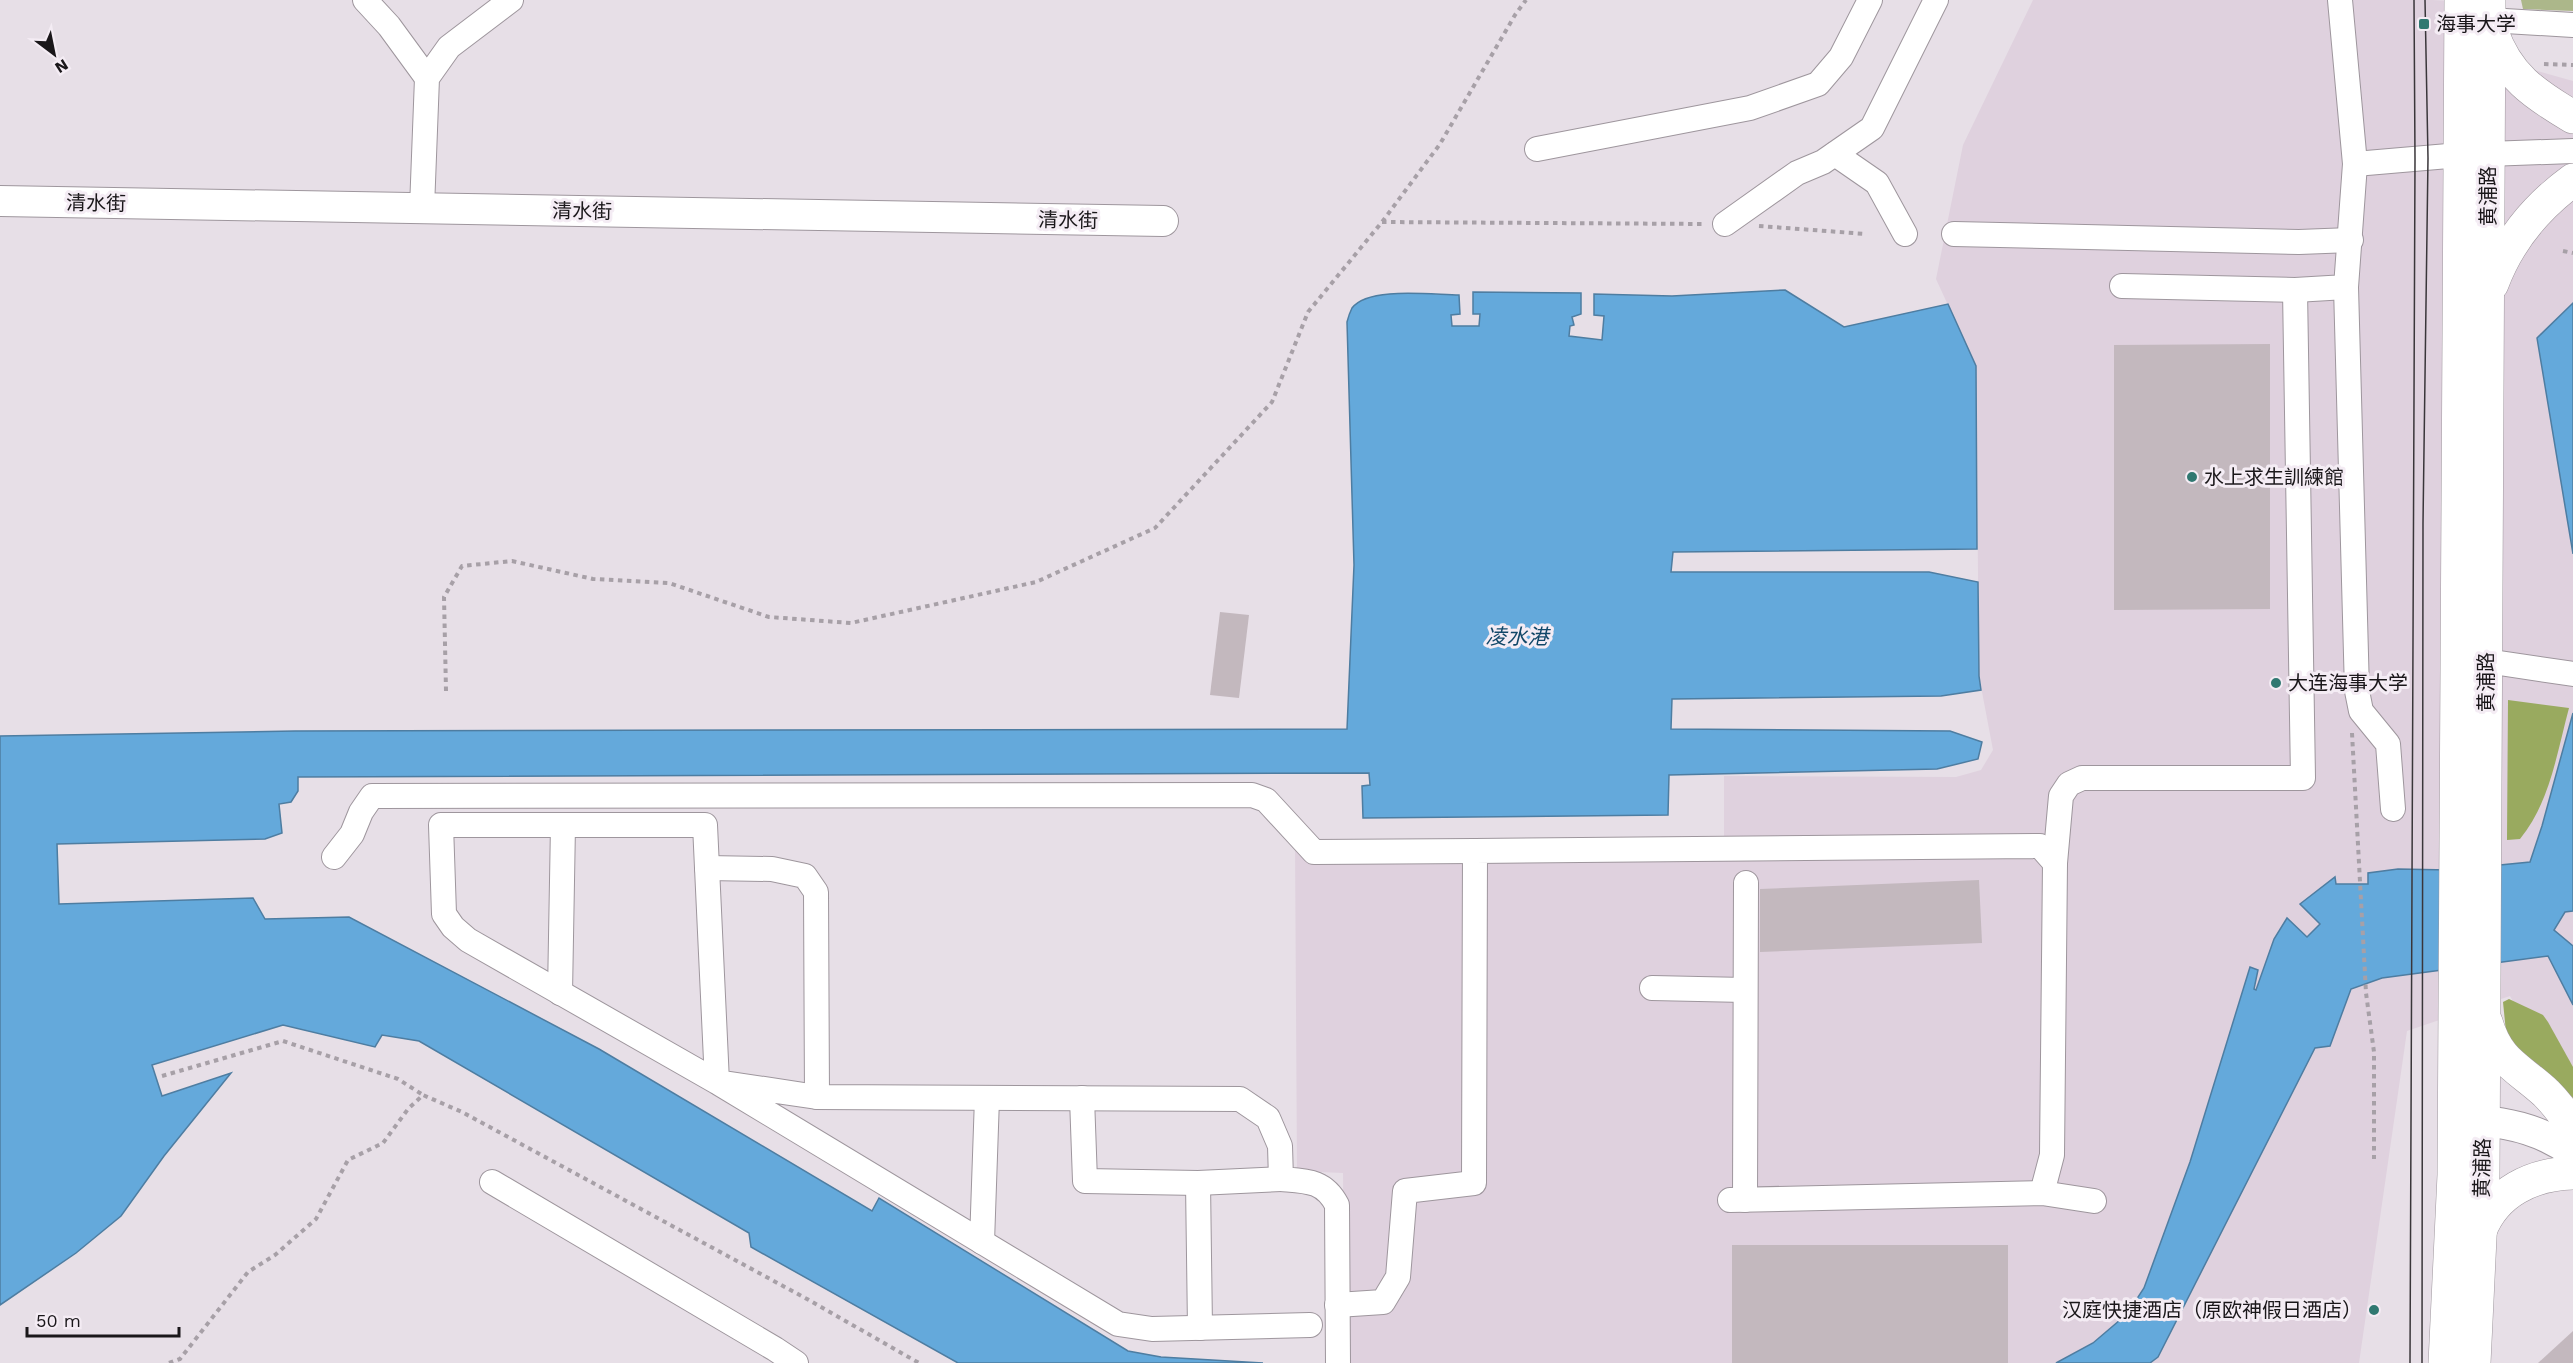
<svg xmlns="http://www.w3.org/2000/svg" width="2573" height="1363" font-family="'Work Sans','Noto Sans SC',sans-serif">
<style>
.built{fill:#dfd1de}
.green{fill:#acb78a}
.forest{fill:#99aa5f}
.water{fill:#64a9db;stroke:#4e7da1;stroke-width:1.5}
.building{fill:#c3b8be}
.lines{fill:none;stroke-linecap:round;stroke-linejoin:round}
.minor-casing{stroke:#9e969d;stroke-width:26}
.major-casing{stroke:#9e969d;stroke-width:32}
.highway-casing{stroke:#9e969d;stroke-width:34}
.path{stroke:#a7a0a7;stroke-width:4;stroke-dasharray:4.5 4.5;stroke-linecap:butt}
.minor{stroke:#fff;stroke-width:24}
.major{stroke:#fff;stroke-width:30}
.highway{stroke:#fff;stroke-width:33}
.tram{stroke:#3a363a;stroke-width:1.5}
.poi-dot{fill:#307871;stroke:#f4ecf4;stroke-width:2}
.labels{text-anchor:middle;stroke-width:6;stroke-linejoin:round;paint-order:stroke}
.poi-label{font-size:20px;fill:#1a171a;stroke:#f4ecf4;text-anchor:start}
.street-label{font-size:20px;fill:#1a171a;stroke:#f4ecf4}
.water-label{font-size:21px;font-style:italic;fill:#114768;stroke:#f4ecf4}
</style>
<rect width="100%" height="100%" fill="#e7dfe7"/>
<polygon class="built" points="2033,0 2432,0 2504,4 2512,64 2573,81 2573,1097 2545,1058 2510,996 2407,1031 2359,1363 1345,1363 1343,1173 1297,1171 1295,841 1724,838 1724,776 1956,777 1981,770 1993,750 1979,676 1976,366 1936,279 1963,145"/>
<polygon class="green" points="2521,0 2573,0 2573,11 2523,9"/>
<g class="forest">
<path d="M2508,700L2569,708C2557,752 2550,803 2520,839L2507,840Z"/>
<polygon points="2509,999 2543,1015 2548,1022 2573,1067 2573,1098 2517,1047 2506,1032 2503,1002"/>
</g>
<g class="water">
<path d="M1785,290L1844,327L1948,304L1976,366L1977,549L1673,552L1671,572H1929L1978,582L1979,676L1981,690L1941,696L1672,699L1671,729L1950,731L1982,742L1978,759L1937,769L1669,775L1668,815L1363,818L1362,786L1370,785L1369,773L298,777V791L291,802L279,804L282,833L265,839L57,844L59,904L253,898L265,919L349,917L599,1049L872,1211L879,1198L1128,1351L1161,1357L1263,1363H958L751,1247L749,1233L419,1041L382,1035L375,1047L283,1025L152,1065L162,1096L231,1073L164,1156L121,1216L76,1253L0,1305V736L295,731L1347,729L1354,565L1347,322C1348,318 1350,312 1352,308C1368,286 1434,295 1459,295L1460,314L1451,315L1452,326H1479L1480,314H1473V292L1581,293V314L1572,317L1574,325L1570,326L1569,336L1602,340L1604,316L1594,315V294L1672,296Z"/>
<polygon points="2573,303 2573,554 2537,338"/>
<polygon points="2573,713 2573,911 2565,912 2554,930 2573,946 2573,1005 2548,956 2382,978 2351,989 2330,1046 2315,1048 2158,1357 2150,1363 2056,1363 2093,1343 2127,1314 2144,1288 2190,1162 2250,967 2258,970 2254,989 2256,990 2274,939 2287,918 2307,937 2320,924 2300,904 2335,877 2336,884 2368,884 2368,873 2398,869 2449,870 2530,862 2542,826"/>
</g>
<g class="building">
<polygon points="2270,344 2270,609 2114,610 2114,345"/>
<polygon points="1220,612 1249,615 1239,698 1210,695"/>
<polygon points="1979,880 1982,943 1760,952 1760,889"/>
<rect x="1732" y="1245" width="276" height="118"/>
<polygon points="2573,1331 2573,1363 2538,1363"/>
</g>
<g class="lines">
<defs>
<g id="minor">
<polyline points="365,0 389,26 427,78"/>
<polyline points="2489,20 2573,25"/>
<polyline points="1537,149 1750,108 1818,84 1841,57 1870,0"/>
<polyline points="1835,154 1877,183 1905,234"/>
<polyline points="2355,164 2460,155 2573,151"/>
<polyline points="422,208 427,78 449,47 511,0"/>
<polyline points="1725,224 1797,173 1823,162 1872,128 1936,0"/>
<polyline points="1954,234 2299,242 2351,240"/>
<polyline points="2122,286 2295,290 2346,287 2355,164 2340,0"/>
<polyline points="2346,287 2357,691 2361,711 2388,744 2393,809"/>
<polyline points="2486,661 2573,674"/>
<polyline points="334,857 352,834 361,812 372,796 1252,795 1266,800 1314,852 1475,851"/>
<polyline points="2055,863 2061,796 2069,784 2082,778 2303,778 2295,290"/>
<polyline points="707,868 772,869 805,876 816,892 817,1097"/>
<polyline points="1652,988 1745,990"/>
<polyline points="560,993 563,825"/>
<polyline points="1082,1098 1085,1181 1198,1183 1281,1179"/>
<polyline points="492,1182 775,1349 796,1363"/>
<polyline points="1198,1183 1200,1328"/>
<polyline points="1730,1200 2042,1193 2094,1201"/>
<polyline points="1745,1200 1746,883"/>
<polyline points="982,1242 987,1098"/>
<polyline points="1337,1305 1383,1302 1398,1277 1405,1191 1474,1183 1475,851 2040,846 2055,863 2052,1155 2042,1193"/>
<path d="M1310,1325L1152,1329L1118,1324L717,1082L468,940L453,927L444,914L441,825H705L717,1082L817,1097L1240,1099L1268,1118L1280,1146L1281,1179C1306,1181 1324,1180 1337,1205L1338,1363"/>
</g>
<g id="major">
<polyline points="0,201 1163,221"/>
<path d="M2460,1120C2501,1120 2540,1128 2573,1153"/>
</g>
<g id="highway">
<path d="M2492,32C2507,76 2534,94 2573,117"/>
<path d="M2492,284C2508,241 2536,207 2573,180"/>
<path d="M2486,1022C2498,1063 2518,1067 2546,1093C2557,1104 2565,1115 2573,1127"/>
<path d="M2480,1231C2495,1192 2532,1174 2573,1173"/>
<polyline points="2445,1363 2454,1175 2461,0"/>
<polyline points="2474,1363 2483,1175 2489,0"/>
</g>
</defs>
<use href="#minor" class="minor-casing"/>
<use href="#major" class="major-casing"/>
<use href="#highway" class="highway-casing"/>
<g class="path">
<polyline points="2544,64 2573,65"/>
<polyline points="1382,222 1704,224"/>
<polyline points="1759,226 1866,234"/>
<polyline points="2563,251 2573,253"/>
<polyline points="446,691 444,597 462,566 512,561 593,579 669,583 769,617 851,623 1036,582 1155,528 1272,402 1308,312 1382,222 1440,144 1515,15 1526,0"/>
<polyline points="2352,733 2366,993 2374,1052 2374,1159"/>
<polyline points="162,1076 283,1041 398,1079 423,1095"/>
<polyline points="169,1363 180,1359 248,1272 275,1255 316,1219 348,1160 383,1143 408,1109 423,1095 462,1112 807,1299 919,1363"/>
</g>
<use href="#minor" class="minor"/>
<use href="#major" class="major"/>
<use href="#highway" class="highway"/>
<g class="tram">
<polyline points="2410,1363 2415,159 2414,0"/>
<polyline points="2422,1363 2423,523 2428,158 2425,0"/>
</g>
</g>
<g class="poi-dot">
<rect x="2418" y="18" width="12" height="12" rx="3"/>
<circle cx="2192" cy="477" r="6"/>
<circle cx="2276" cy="683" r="6"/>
<circle cx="2374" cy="1310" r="6"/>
</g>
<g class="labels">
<g class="poi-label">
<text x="2436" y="31">海事大学</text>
<text x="2204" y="484">水上求生訓練館</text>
<text x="2288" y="690">大连海事大学</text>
<text x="2362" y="1317" text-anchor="end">汉庭快捷酒店（原欧神假日酒店）</text>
</g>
<g class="street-label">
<text transform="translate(2488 196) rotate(-90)" y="7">黄浦路</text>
<text transform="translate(96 203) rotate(1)" y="7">清水街</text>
<text transform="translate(582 211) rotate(1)" y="7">清水街</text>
<text transform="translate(1068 220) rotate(1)" y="7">清水街</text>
<text transform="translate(2486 682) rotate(-90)" y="7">黄浦路</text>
<text transform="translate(2482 1168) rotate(-89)" y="7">黄浦路</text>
</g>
<g class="water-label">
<text x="1517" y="644">凌水港</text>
</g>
</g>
<g transform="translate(54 54) rotate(148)" stroke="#f4ecf4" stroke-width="4.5" paint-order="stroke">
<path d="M0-4.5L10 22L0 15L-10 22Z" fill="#1a171a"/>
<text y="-9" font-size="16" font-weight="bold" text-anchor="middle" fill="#1a171a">N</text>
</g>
<path d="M27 1327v9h152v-9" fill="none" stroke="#1a171a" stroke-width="3"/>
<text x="36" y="1327" font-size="18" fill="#1a171a" stroke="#f4ecf4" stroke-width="4.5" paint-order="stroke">50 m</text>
</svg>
